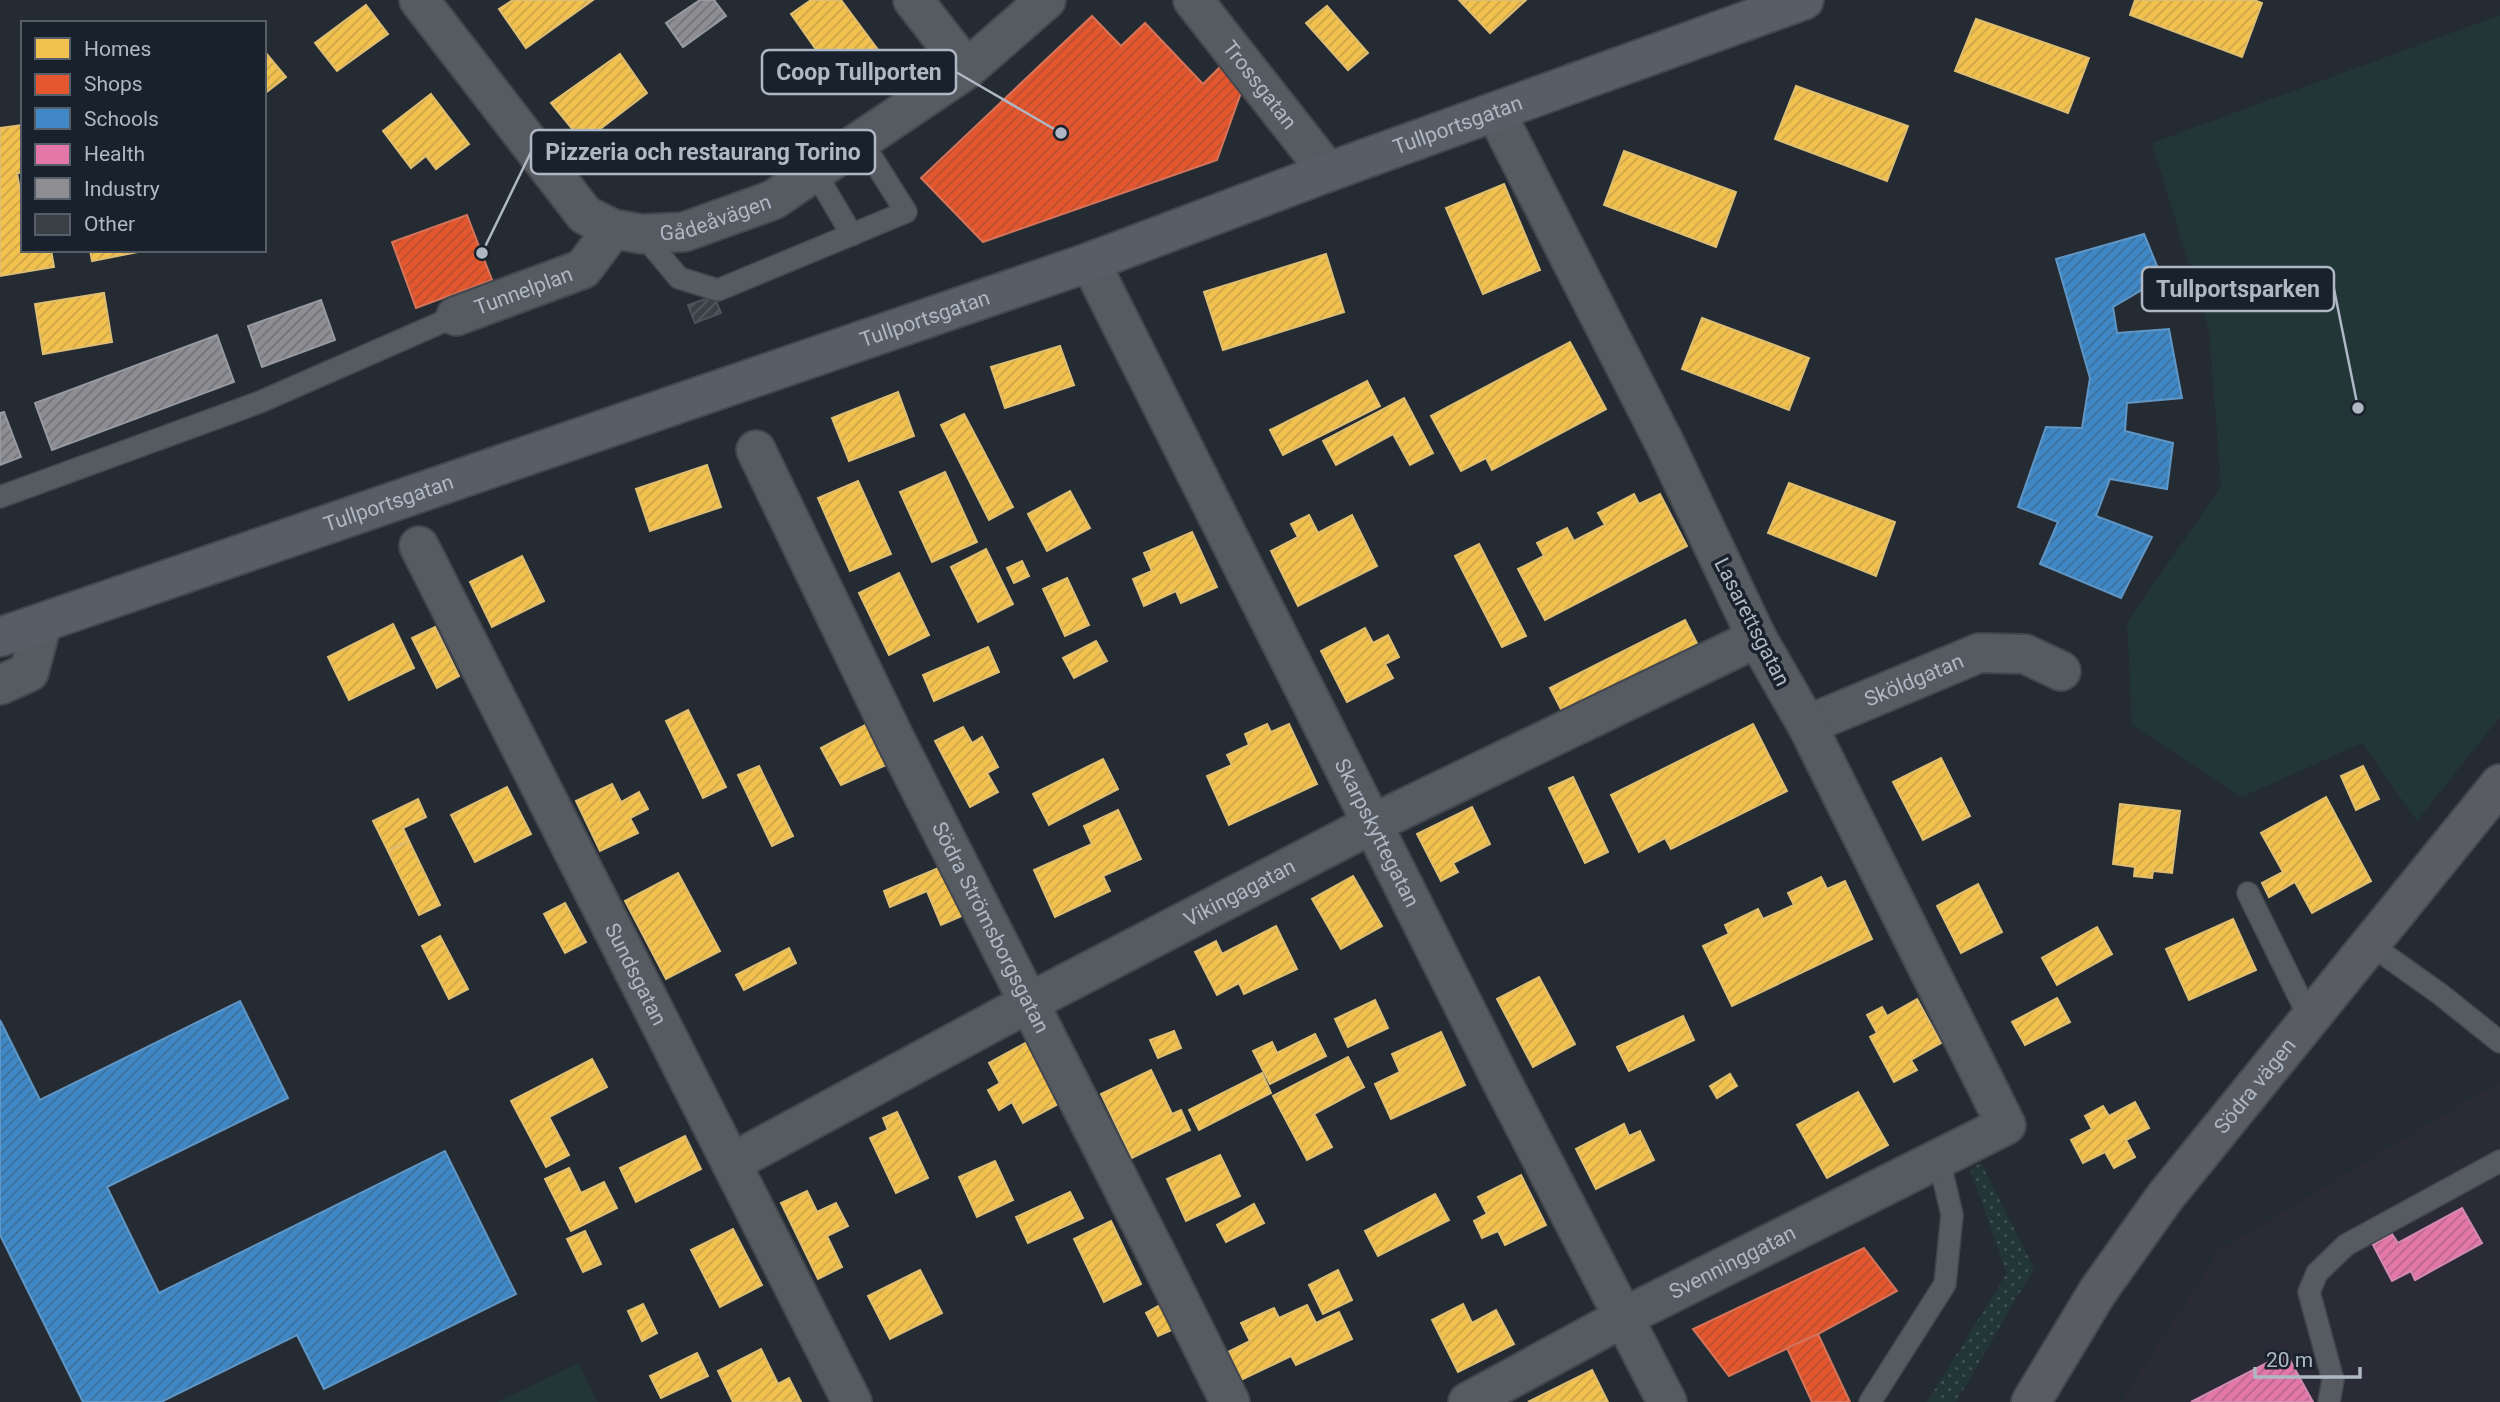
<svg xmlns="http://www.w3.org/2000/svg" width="2500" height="1402" font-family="Roboto,sans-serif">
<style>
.medical{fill:#2b2b38}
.grass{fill:url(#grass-dots)}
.park{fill:#223537}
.homes{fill:url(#homes-hatch);stroke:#debe72;stroke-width:2}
.shops{fill:url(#shops-hatch);stroke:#d4745b;stroke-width:2}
.schools{fill:url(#schools-hatch);stroke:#6096c5;stroke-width:2}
.health{fill:url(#health-hatch);stroke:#d38ab1;stroke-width:2}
.industry{fill:url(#industry-hatch);stroke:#979aa1;stroke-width:2}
.building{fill:url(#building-hatch);stroke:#4d525a;stroke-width:2}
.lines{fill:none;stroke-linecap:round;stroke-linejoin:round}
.service-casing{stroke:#43474d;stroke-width:24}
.minor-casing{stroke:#43474d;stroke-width:42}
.secondary-casing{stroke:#43474d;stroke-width:42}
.trunk-casing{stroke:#42474e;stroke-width:42}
.service{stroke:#565a61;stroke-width:21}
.minor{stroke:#565a61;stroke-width:38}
.secondary{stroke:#595e66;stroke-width:38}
.trunk{stroke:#595c62;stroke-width:38}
.labels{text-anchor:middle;stroke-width:7;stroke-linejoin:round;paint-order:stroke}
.street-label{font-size:21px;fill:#aeb8c5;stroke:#19222c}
.leader{fill:none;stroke:#aeb8c5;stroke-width:2.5}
.callout-dot{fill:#aeb8c5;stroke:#19222c;stroke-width:2.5}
.callout{fill:#19222c;stroke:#aeb8c5;stroke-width:2.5}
.callout-label{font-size:23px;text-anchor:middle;font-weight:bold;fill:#aeb8c5}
</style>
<defs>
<pattern id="grass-dots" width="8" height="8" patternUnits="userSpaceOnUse" patternTransform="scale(1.75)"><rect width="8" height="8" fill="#223537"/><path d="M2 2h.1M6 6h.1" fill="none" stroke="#405052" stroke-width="1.8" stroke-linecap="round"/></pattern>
<pattern id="homes-hatch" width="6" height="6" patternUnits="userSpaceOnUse" patternTransform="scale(1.75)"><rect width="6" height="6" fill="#f2c14e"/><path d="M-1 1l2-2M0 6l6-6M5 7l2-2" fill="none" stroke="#cca54a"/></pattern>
<pattern id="shops-hatch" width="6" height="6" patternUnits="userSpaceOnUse" patternTransform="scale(1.75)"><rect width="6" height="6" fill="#e4572e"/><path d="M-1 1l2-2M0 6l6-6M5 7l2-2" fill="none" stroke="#b84f31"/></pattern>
<pattern id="schools-hatch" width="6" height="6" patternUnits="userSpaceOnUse" patternTransform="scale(1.75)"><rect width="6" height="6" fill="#3f88c5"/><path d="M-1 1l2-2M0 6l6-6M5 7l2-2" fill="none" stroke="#3c709c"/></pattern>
<pattern id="health-hatch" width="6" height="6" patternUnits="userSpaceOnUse" patternTransform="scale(1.75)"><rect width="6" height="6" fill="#e377a8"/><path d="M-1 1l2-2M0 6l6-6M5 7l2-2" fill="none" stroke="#b7678d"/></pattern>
<pattern id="industry-hatch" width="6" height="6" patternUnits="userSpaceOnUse" patternTransform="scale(1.75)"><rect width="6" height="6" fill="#8d8d92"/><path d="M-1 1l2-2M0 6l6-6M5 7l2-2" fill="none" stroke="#727378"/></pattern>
<pattern id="building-hatch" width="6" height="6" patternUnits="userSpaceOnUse" patternTransform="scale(1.75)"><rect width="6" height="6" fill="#3a4046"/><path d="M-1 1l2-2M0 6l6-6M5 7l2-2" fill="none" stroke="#545a5f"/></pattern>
</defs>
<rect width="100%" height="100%" fill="#252b32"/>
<polygon class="medical" points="2500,1081 2500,1402 2121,1402 2219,1251"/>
<polygon class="grass" points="1981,1163 2034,1268 1956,1402 1927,1402 2007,1273 1970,1169"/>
<g class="park">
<polygon points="2500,15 2500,717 2417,821 2362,743 2242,797 2132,725 2127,623 2221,486 2209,330 2152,143"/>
<polygon points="579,1363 597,1402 497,1402"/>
</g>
<g class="homes">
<polygon points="513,0 593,0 526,48 499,9"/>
<polygon points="811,0 841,0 879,51 839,82 791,14"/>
<polygon points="1459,0 1526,0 1490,33"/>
<polygon points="2135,0 2254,0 2262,3 2242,57 2130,15"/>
<polygon points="366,5 388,34 337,71 315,43"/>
<polygon points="1327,6 1368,53 1348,70 1306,23"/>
<polygon points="1976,19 2089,58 2068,113 1955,71"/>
<polygon points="265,52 286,77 264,94 264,53"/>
<polygon points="620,54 647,93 583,142 551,103"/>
<polygon points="1796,86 1908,126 1887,181 1775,139"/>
<polygon points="431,94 469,144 436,169 426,156 411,168 383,131"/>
<polygon points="23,125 23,173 17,173 23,207 23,250 51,250 54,267 0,276 0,128"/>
<polygon points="1624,151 1736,192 1716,247 1604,205"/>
<polygon points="1504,184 1540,270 1483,294 1446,208"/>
<polygon points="90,250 148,250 92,261"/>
<polygon points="1326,254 1344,312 1223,350 1204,292"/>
<polygon points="104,293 112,342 43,354 35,304"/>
<polygon points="1702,318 1809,358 1789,410 1682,369"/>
<polygon points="1570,342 1606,409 1492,470 1486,458 1461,471 1431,416"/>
<polygon points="1060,346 1074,385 1005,408 991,367"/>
<polygon points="1367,381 1380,406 1283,455 1270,430"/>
<polygon points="898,392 914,436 849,461 832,418"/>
<polygon points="1404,398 1433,453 1410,465 1393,434 1336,465 1323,441"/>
<polygon points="964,414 1013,507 989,520 941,425"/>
<polygon points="707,465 721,507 650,531 636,489"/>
<polygon points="945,472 977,542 932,562 900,492"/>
<polygon points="858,481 891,554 850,571 818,498"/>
<polygon points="1789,483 1895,522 1876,576 1768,533"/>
<polygon points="1070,491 1090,528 1047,551 1028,514"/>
<polygon points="1634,494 1639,504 1660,494 1687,546 1545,620 1518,569 1544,556 1537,543 1567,528 1574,541 1605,525 1598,513"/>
<polygon points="1309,515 1318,533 1352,515 1377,566 1298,606 1271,551 1298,537 1291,524"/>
<polygon points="1192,532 1217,587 1181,603 1176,591 1144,606 1133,579 1152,571 1144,553"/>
<polygon points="1479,544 1526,636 1502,647 1455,556"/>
<polygon points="986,549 1013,604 978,622 951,567"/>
<polygon points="522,556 544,601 492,627 470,582"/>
<polygon points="1022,561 1029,576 1014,583 1007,568"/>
<polygon points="899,573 929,635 889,655 859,593"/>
<polygon points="1067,578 1089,625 1065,636 1043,589"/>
<polygon points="1685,620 1700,649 1565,717 1550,688"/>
<polygon points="393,624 414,668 349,700 328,657"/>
<polygon points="435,627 459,676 437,688 412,638"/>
<polygon points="1365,628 1373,643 1388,635 1399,657 1385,664 1393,678 1347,702 1321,651"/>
<polygon points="1096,641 1107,661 1074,678 1063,658"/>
<polygon points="988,647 999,672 934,701 923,675"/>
<polygon points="688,710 726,787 703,798 666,721"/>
<polygon points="867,724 886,765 841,785 821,748"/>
<polygon points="1267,724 1271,732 1289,724 1317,784 1229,825 1207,776 1232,765 1227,755 1249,745 1245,734"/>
<polygon points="1753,724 1787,791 1671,849 1665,838 1639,852 1611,795"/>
<polygon points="963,727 972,743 982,737 998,767 987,773 998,792 970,807 935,741"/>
<polygon points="1941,758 1970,816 1923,840 1893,782"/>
<polygon points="1103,759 1118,789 1049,825 1033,794"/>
<polygon points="759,766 793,836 772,846 738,775"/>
<polygon points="2363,766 2379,799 2356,810 2341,776"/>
<polygon points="1573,777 1608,852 1585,863 1549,788"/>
<polygon points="612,784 621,802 639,792 648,809 630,818 638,833 600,851 576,801"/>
<polygon points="507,787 531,834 475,862 451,815"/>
<polygon points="2326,797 2371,881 2312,913 2295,882 2269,897 2262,883 2283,872 2261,833"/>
<polygon points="418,799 426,817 403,828 409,841 388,851 373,821"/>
<polygon points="2120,804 2180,811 2172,873 2153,871 2152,878 2134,876 2135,867 2113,864"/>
<polygon points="1472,807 1490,844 1453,863 1458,872 1441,881 1417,834"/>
<polygon points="1118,810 1141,859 1103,876 1110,891 1055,917 1034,870 1092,844 1084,826"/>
<polygon points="409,841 440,905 419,915 388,851"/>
<polygon points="943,866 964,915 941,925 927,891 890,907 884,891"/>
<polygon points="678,873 720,951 666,979 625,901"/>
<polygon points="1353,876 1382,926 1341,949 1312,899"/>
<polygon points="1821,877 1827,889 1845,881 1872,939 1732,1006 1703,946 1729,934 1725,925 1758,909 1763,919 1794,905 1788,893"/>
<polygon points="1978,884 2002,932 1961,953 1937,906"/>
<polygon points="565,903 586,942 565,953 544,914"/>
<polygon points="2233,919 2256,970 2189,1000 2166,949"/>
<polygon points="1276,926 1297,969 1244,994 1239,983 1217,995 1195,952 1216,941 1222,954"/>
<polygon points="2097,927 2112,954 2057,985 2042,958"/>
<polygon points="440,936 468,989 449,999 422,946"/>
<polygon points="789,948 796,963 744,990 736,975"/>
<polygon points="1539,977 1575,1044 1533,1067 1497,999"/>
<polygon points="2057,998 2070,1022 2025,1045 2012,1022"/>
<polygon points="1917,999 1941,1043 1911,1060 1917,1070 1894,1082 1870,1037 1877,1033 1867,1015 1882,1007 1887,1016"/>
<polygon points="1375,1000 1388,1028 1348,1047 1335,1019"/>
<polygon points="1683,1016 1694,1040 1629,1071 1617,1047"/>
<polygon points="1174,1031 1181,1048 1158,1058 1150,1040"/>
<polygon points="1441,1032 1465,1085 1391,1119 1375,1084 1400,1072 1392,1054"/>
<polygon points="1315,1034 1326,1056 1270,1084 1253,1051 1272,1042 1277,1053"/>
<polygon points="1027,1042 1060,1103 1023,1123 1012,1102 999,1110 988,1090 1000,1083 989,1063"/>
<polygon points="1348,1057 1364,1087 1314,1114 1332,1147 1307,1160 1273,1096"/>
<polygon points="592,1059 607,1087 549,1117 569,1155 546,1167 511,1101"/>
<polygon points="1151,1070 1172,1114 1181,1110 1190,1130 1132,1158 1101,1094"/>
<polygon points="1262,1073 1271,1093 1199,1130 1189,1110"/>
<polygon points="1730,1074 1737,1086 1717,1098 1710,1086"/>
<polygon points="1858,1092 1888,1145 1827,1178 1797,1125"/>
<polygon points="2135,1102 2149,1128 2126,1140 2135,1157 2114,1168 2105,1152 2083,1163 2071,1140 2092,1129 2085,1116 2103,1106 2109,1116"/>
<polygon points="897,1112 928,1178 896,1193 870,1138 888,1130 883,1118"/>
<polygon points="1624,1124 1629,1136 1640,1131 1654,1160 1596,1189 1576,1149"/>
<polygon points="685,1136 701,1169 636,1202 620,1168"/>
<polygon points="1220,1155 1240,1196 1186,1221 1167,1179"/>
<polygon points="995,1161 1013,1200 977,1217 959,1177"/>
<polygon points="569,1168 581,1193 604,1182 617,1208 571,1231 545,1179"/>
<polygon points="1521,1175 1546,1225 1505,1245 1498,1231 1482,1238 1474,1221 1487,1214 1478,1197"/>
<polygon points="807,1191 817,1212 836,1203 848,1226 827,1236 842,1267 818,1279 781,1203"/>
<polygon points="1070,1192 1083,1218 1028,1243 1016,1217"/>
<polygon points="1435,1194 1449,1220 1378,1256 1365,1231"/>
<polygon points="1254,1204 1264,1223 1226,1242 1217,1225"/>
<polygon points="1111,1221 1141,1284 1104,1302 1074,1239"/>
<polygon points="733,1229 762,1285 720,1307 691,1250"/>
<polygon points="585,1231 601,1264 583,1272 567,1239"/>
<polygon points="920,1270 942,1313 890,1339 868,1296"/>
<polygon points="1338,1270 1352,1300 1323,1314 1309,1285"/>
<polygon points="643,1304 657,1333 642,1341 628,1311"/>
<polygon points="1162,1304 1174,1329 1158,1336 1146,1313"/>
<polygon points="1463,1304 1472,1323 1496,1310 1514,1344 1458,1372 1432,1320"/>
<polygon points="1307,1305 1316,1323 1339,1312 1352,1339 1296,1365 1291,1356 1241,1380 1228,1352 1250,1341 1241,1323 1274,1308 1279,1318"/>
<polygon points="761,1349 778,1384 789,1378 801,1402 733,1402 718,1371"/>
<polygon points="697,1353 708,1376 661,1398 650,1376"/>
<polygon points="1592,1370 1608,1402 1528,1402"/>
</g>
<g class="shops">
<polygon points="1092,16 1121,46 1145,23 1203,84 1222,65 1243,87 1217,160 983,242 921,178"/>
<polygon points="467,215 492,280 416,308 392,242"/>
<polygon points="1864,1248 1897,1291 1818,1334 1729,1376 1693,1329"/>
<polygon points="1818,1334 1850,1402 1812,1402 1787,1348"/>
</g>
<g class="schools">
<polygon points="2144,234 2162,278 2113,307 2117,333 2169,329 2182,398 2127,403 2125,431 2173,443 2167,489 2110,479 2096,516 2152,537 2121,598 2040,564 2058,522 2018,507 2046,427 2082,428 2090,378 2056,259"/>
<polygon points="240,1001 288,1098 107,1187 159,1293 445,1151 516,1294 324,1389 297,1335 161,1402 83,1402 0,1235 0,1020 40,1100"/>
</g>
<g class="health">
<polygon points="2462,1208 2482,1243 2415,1280 2411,1271 2392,1281 2373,1245 2392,1234 2398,1243"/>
<polygon points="2286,1353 2313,1402 2191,1402"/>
</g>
<g class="industry">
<polygon points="700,0 714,0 726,16 683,47 666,23"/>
<polygon points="321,300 335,340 262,367 248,326"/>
<polygon points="217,335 234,382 52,450 35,403"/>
<polygon points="4,412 21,457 0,465 0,413"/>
</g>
<polygon class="building" points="714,296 721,313 695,323 688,305"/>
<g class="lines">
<defs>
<g id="service">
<polyline points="815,172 852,235"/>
<polyline points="642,234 679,278 718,290 906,212 862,142"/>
<polyline points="0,497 260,402 456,316"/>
<polyline points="2248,893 2310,1019"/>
<polyline points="2371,945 2440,994 2500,1042"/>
<polyline points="1870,1402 1945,1284 1952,1215 1939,1159"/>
<polyline points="2329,1402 2333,1380 2309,1292 2317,1273 2346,1245 2500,1161"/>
</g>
<g id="minor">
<path id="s1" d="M419,0L585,215L613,229L642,234L684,232L773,200L967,69L1046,0"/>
<polyline points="913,0 967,69"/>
<path id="s2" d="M1193,0L1328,172"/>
<path id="s3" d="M1090,262L1502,1082L1667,1402"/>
<path id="s4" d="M456,316L583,269L613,229"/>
<path id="s5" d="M756,450L895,739L1159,1259L1230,1402"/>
<path id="s6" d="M419,546L852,1402"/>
<polyline points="0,685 29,672 42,623"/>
<path id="s7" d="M1807,725L1979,653L2025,654L2061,671"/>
<path id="s8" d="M731,1163L1030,1002L1374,823L1757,638"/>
<path id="s9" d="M1468,1402L1624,1317L2006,1125L1807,725L1757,638L1665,444L1496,113"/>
</g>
<g id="secondary">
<path id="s10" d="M0,637L1090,262L1328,172L1804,0"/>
</g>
<g id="trunk">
<path id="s11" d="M2031,1402L2098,1291L2165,1197L2500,784"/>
</g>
</defs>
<use href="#service" class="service-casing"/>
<use href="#minor" class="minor-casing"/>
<use href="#secondary" class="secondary-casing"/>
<use href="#trunk" class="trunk-casing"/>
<use href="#service" class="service"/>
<use href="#minor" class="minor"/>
<use href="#secondary" class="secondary"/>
<use href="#trunk" class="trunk"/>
</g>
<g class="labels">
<g class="street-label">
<text dy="7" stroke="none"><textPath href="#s2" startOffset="108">Trossgatan</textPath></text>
<text dy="7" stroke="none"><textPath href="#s10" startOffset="1545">Tullportsgatan</textPath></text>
<text dy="7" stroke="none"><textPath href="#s1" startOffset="408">Gådeåvägen</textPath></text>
<text dy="7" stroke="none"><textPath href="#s4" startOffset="72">Tunnelplan</textPath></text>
<text dy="7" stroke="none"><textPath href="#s10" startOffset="978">Tullportsgatan</textPath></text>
<text dy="7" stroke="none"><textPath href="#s10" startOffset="411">Tullportsgatan</textPath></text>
<text transform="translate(1752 622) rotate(63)" y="7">Lasarettsgatan</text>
<text dy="7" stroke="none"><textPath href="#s7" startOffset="116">Sköldgatan</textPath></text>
<text dy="7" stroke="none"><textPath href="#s3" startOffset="639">Skarpskyttegatan</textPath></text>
<text dy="7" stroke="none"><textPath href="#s8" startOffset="576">Vikingagatan</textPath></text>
<text dy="7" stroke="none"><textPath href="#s5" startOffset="532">Södra Strömsborgsgatan</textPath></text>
<text dy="7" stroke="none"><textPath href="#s6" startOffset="480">Sundsgatan</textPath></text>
<text dy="7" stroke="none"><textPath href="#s11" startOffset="388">Södra vägen</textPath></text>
<text dy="7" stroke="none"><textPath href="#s9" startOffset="299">Svenninggatan</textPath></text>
</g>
</g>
<path class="leader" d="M1061 133L956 72M482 253L531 152M2358 408L2334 289"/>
<g class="callout-dot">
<circle cx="1061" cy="133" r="7"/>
<circle cx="482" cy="253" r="7"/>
<circle cx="2358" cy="408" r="7"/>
</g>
<g class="callout">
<rect x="762" y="50" width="194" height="44" rx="7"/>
<rect x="531" y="130" width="344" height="44" rx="7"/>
<rect x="2142" y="267" width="192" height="44" rx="7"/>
</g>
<g class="callout-label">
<text x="859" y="80">Coop Tullporten</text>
<text x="703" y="160">Pizzeria och restaurang Torino</text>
<text x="2238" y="297">Tullportsparken</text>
</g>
<rect x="21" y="21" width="245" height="231" fill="#19222c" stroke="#555e69" stroke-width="2"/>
<rect x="35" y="38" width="35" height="21" fill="#f2c14e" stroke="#555e69" stroke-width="2"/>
<text x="84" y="56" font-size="21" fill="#aeb8c5">Homes</text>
<rect x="35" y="74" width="35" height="21" fill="#e4572e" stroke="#555e69" stroke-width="2"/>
<text x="84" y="91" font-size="21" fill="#aeb8c5">Shops</text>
<rect x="35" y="108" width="35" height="21" fill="#3f88c5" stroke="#555e69" stroke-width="2"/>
<text x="84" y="126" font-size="21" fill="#aeb8c5">Schools</text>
<rect x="35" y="144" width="35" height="21" fill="#e377a8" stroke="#555e69" stroke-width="2"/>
<text x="84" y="161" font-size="21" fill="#aeb8c5">Health</text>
<rect x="35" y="178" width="35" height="21" fill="#8d8d92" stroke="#555e69" stroke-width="2"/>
<text x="84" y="196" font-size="21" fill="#aeb8c5">Industry</text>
<rect x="35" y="214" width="35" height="21" fill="#3a4046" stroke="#555e69" stroke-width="2"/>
<text x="84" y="231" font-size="21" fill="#aeb8c5">Other</text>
<path d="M2255 1367v10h105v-10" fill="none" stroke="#aeb8c5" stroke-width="3.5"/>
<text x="2266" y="1367" font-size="21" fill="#aeb8c5" stroke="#19222c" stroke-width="5" paint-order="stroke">20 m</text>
</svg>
